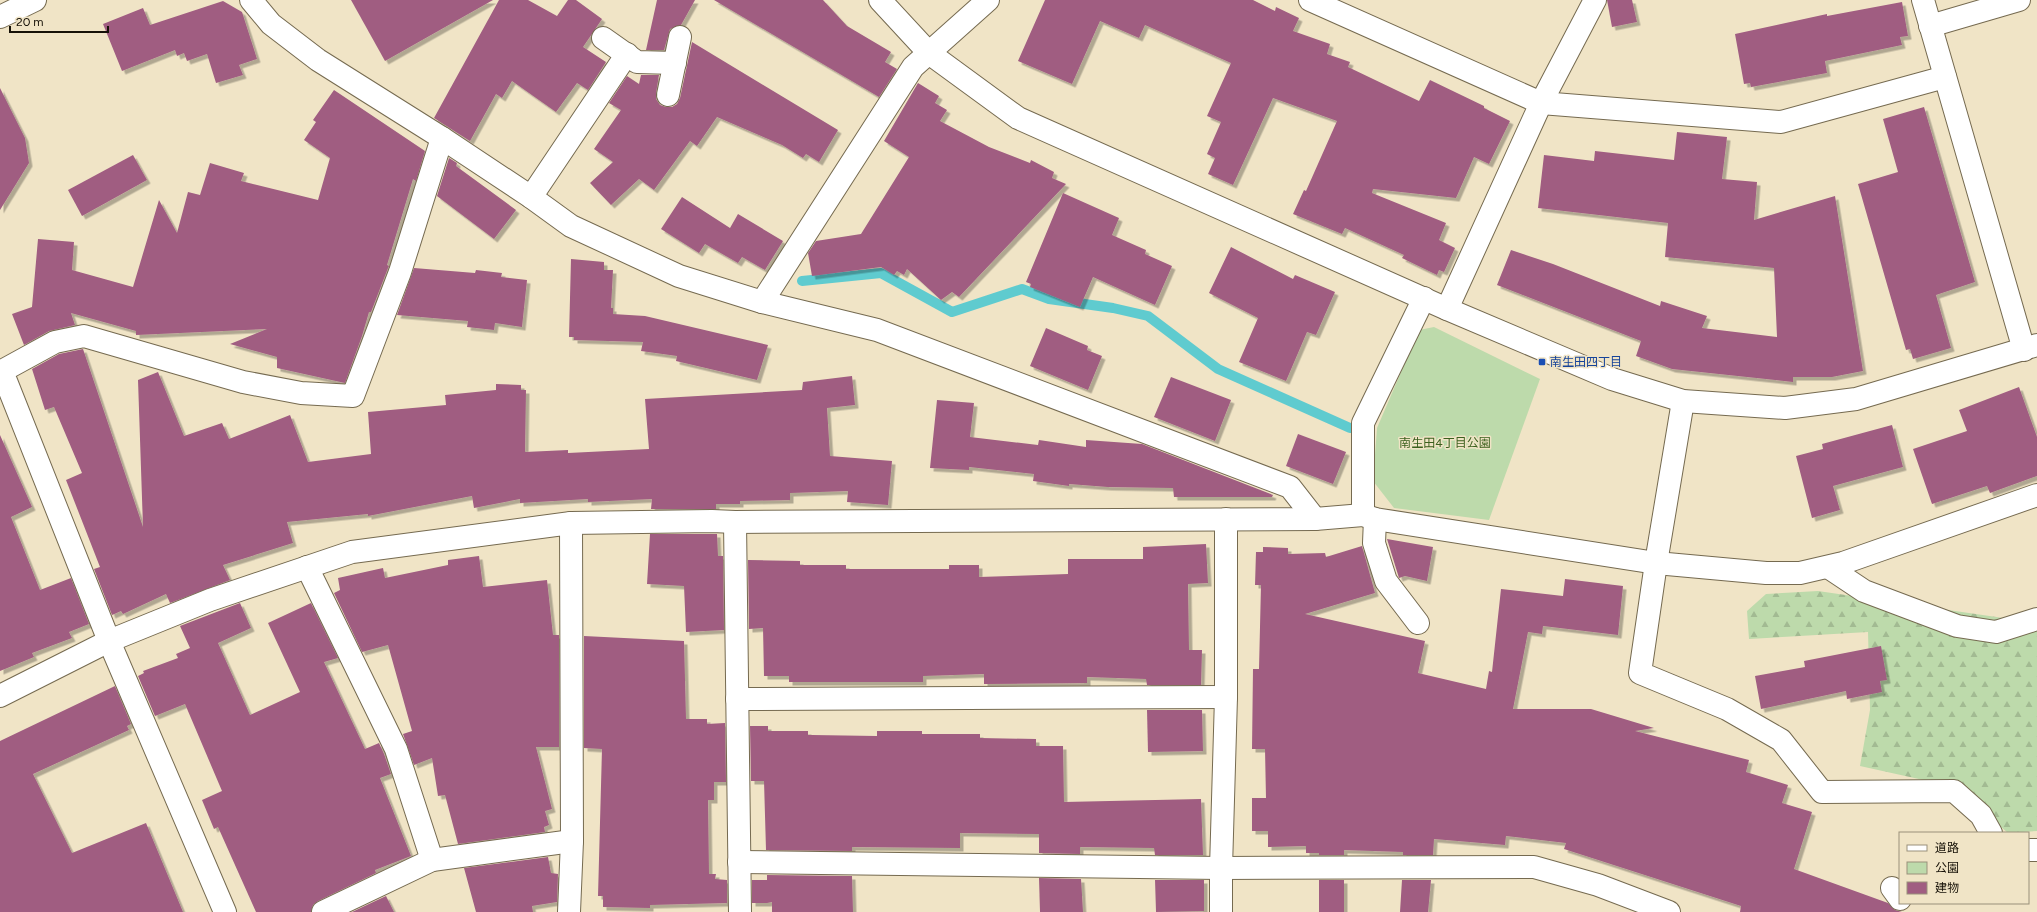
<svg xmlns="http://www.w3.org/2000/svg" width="2037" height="912" font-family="Figtree,'Noto Sans JP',sans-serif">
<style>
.forest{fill:url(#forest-firs)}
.park{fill:#bddaab}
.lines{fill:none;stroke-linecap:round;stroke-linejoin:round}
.stream{stroke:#5fcbcf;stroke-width:10}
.building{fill:#a05d81;filter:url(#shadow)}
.minor-casing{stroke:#756a50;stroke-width:24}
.minor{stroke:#fff;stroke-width:22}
.transit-dot{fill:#1a4fb4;stroke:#f0e4c6;stroke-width:1.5}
.labels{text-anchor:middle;stroke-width:3;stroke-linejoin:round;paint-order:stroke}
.transit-label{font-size:12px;fill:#164399;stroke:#f0e4c6;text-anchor:start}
.park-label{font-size:12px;fill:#3b601e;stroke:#f0e4c6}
</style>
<defs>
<pattern id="forest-firs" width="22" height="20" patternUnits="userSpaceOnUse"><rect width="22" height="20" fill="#bddaab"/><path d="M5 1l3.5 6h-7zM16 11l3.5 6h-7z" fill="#a2ba92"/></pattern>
<filter id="shadow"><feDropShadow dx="3.5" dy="3.5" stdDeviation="0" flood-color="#0004"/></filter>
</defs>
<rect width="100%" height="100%" fill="#f0e4c6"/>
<polygon class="forest" points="1818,591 2037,623 2037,831 2008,833 1955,787 1860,766 1870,710 1868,632 1749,639 1747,611 1766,594"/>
<polygon class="park" points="1434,327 1540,379 1489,520 1394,508 1373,481 1377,428 1419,330"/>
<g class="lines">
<polyline class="stream" points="802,281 881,273 952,312 1022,289 1049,299 1113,308 1148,316 1218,369 1350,428"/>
</g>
<g class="building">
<polygon points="351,0 493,0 385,61"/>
<polygon points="499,0 528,0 557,16 568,0 576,0 602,19 583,47 606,62 588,90 577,83 556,112 512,81 502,98 496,94 470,141 434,118"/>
<polygon points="657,0 695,0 681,25 670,29 664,50 646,50"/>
<polygon points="714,0 823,0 847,26 891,52 885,62 897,69 879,97"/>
<polygon points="1045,0 1253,0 1275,11 1276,7 1299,18 1293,31 1330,44 1327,54 1350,62 1348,67 1419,101 1430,80 1484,106 1484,108 1510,121 1489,164 1474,157 1456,198 1373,189 1372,193 1446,223 1439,240 1455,248 1444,272 1439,270 1437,275 1402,258 1404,255 1345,228 1342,234 1293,214 1304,190 1306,191 1337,121 1273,98 1233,185 1208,174 1215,158 1207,154 1221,122 1207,116 1231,63 1145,25 1139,38 1100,21 1072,84 1018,61"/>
<polygon points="1607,0 1632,0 1637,22 1612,27"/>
<polygon points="223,1 242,12 257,59 239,65 243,75 216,83 207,54 187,61 184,53 177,56 175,50 122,71 103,24 143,8 150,25"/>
<polygon points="1902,2 1908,36 1900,37 1902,45 1825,61 1827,73 1751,87 1750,83 1744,84 1735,34 1827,14 1827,16"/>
<polygon points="692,42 838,130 819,162 806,154 803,158 782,145 717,117 697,146 690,141 654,190 639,179 611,205 590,183 613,162 594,149 621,110 609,103 627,76 639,84 641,75 659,75 656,93 656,99 660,105 666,107 672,107 677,104 680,98"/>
<polygon points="918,83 939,96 935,103 947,110 940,121 989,147 1030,163 1031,160 1054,172 1052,178 1066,184 959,297 952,292 941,300 907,269 904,275 897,271 894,275 881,267 812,276 808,253 816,241 861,234 909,157 884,141"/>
<polygon points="0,88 25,138 29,163 0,210"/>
<polygon points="334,90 425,151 416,181 413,179 387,265 389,266 388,268 371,312 369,312 362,336 345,383 277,368 277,357 230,344 267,329 136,335 136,331 71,313 75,325 49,331 24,345 12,314 32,307 38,239 74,242 72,270 133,287 159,200 177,233 188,192 200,195 210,163 244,173 241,181 318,200 330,158 304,140 316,122 313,120"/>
<polygon points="1924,107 1975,282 1936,295 1951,348 1913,359 1910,349 1906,350 1858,184 1898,172 1883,119"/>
<polygon points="1677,132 1727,137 1722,179 1757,182 1754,220 1835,196 1863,371 1832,377 1793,377 1793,382 1672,369 1636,356 1641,341 1497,285 1511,250 1553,264 1660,306 1661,301 1707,316 1702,328 1777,337 1774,268 1665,257 1668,223 1538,208 1544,155 1594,161 1595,151 1674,160"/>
<polygon points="133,155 147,180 82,216 68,190"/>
<polygon points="449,158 457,163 456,166 516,210 494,239 437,196"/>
<polygon points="1063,193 1119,218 1112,235 1146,250 1145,254 1172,266 1155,305 1093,277 1080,307 1030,287 1031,284 1026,282"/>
<polygon points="682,197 730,228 738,214 783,241 765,270 742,257 738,263 705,244 699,253 661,229"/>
<polygon points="1231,247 1293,279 1295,275 1335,292 1316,335 1307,332 1286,381 1239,362 1258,318 1209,293"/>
<polygon points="571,259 604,262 604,270 613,270 611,308 613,308 613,314 645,316 768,345 757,380 676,361 677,356 641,351 643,342 574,340 574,337 569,337"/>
<polygon points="414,268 475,273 476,270 502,273 501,277 527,280 522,327 495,323 494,330 467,327 468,321 397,315"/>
<polygon points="1046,328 1088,346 1087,350 1102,356 1088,390 1030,366"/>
<polygon points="83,349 143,527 138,380 158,372 184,436 222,423 229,439 290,415 308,462 371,454 368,412 446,405 445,395 496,390 496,384 521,385 521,390 526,390 525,452 568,450 568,453 649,449 645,399 802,390 803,382 852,376 855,405 827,408 830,456 892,461 888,505 847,502 848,491 790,493 790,500 740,501 740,504 716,504 716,509 651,509 652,499 588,502 588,499 520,503 520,499 474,508 472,496 368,516 368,514 287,522 293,543 223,565 230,580 170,603 166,594 123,614 121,611 112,615 94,569 100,567 66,480 82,473 54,407 45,410 32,369 59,354"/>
<polygon points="1171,377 1231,400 1215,441 1154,417"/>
<polygon points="2019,387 2037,437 2037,476 1990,493 1987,486 1932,504 1913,449 1967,431 1959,410"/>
<polygon points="937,400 974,403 970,437 1038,445 1039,440 1086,447 1086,440 1142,444 1273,495 1272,497 1174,497 1173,488 1108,487 1069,484 1069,486 1033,481 1034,474 969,467 969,470 930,468"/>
<polygon points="1892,425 1903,467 1833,486 1840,510 1812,518 1796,456 1823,449 1822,444"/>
<polygon points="1298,434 1346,452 1333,484 1286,466"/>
<polygon points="0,435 32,507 11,517 40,590 71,578 89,624 69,632 72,638 32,653 34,657 0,671"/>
<polygon points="650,534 717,534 718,556 723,556 724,630 686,632 684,586 647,584"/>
<polygon points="1387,539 1433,547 1427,581 1405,576 1399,578"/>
<polygon points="1206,544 1208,583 1188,584 1189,650 1202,650 1201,685 1147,685 1146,679 1087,677 1087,683 984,684 984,674 923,676 923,682 789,682 789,676 764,676 763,628 749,629 748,560 800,561 800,565 846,565 846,569 949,569 949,565 979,565 979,577 1068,574 1068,559 1143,559 1143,547"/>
<polygon points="1362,546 1375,593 1305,614 1425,641 1418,673 1486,689 1489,671 1492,672 1501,589 1563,596 1565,579 1623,586 1618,635 1543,626 1542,634 1528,632 1513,709 1591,709 1654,728 1635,731 1749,760 1746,772 1788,785 1782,803 1812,812 1794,869 1888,903 1895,910 1902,912 1740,912 1741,906 1564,849 1566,843 1506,836 1505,845 1434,839 1433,855 1403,855 1403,852 1344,850 1344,855 1319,855 1319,853 1306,853 1306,846 1268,847 1268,831 1252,831 1252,798 1266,798 1265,749 1252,749 1253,669 1259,669 1261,585 1255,585 1256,552 1263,552 1263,547 1288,548 1288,554 1325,553 1326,557"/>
<polygon points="479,556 483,587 547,580 553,635 559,635 559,747 536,747 552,809 545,811 549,825 544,827 545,832 458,844 445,795 438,796 432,758 414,765 403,734 412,731 388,645 362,652 334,593 340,590 338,578 383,568 385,578 448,565 448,560"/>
<polygon points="240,603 251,628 218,643 250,715 300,692 268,623 311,603 338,658 324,662 365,749 379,743 384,754 391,774 380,778 411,856 375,870 376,873 318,901 313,905 311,912 256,912 218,827 214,829 202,800 222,791 185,704 155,716 138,676 144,673 143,671 178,658 176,654 190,648 180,626"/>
<polygon points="584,636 684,641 686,719 707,719 707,724 725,723 726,782 714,782 714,800 708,800 709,874 716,874 715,879 727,880 727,903 650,905 650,908 603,907 603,896 598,896 602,749 584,748"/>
<polygon points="1881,646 1887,680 1880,681 1882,692 1847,699 1846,691 1761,709 1755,676 1805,667 1804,661"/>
<polygon points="115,686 131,724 127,726 129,730 33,774 72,853 146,823 183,912 0,912 0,741"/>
<polygon points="1147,710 1202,710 1203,751 1148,752"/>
<polygon points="750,726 768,726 768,731 808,731 808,735 812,735 877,736 877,731 922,731 922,734 980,734 980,738 1036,739 1036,746 1063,746 1064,802 1201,799 1203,855 1155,855 1154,848 1080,847 1080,854 1039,853 1039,834 960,833 960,848 852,847 852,851 766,850 764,781 751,781"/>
<polygon points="548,857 551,873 558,874 557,902 532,906 533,912 476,912 464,868"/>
<polygon points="767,875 852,876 853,912 772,912 772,902 767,903 767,884 767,903 752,903 752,880 767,880"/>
<polygon points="1039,878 1081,879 1083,912 1040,912"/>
<polygon points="1155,880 1204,880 1204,911 1156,912"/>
<rect x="1319" y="880" width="25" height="32"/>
<polygon points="1402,880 1431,880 1428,912 1400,912"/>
<polygon points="386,896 394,912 352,912"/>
</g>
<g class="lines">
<defs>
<g id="minor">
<polyline points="251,0 271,24 318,60 442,138 531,197 571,226 679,276 762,302 877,330 1290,487 1315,519"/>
<polyline points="880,0 929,53 1018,118 1447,309 1612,379 1683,401 1785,408 1856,399 2037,345"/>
<polyline points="1310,0 1541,103 1781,122 1945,77"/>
<polyline points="1923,0 2024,350"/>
<polyline points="0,17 35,0"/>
<polyline points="1930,26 2019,0"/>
<polyline points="603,38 637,62 675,63"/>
<polyline points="668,95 680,37"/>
<polyline points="531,197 627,54"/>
<polyline points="762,302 913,67 988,0"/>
<polyline points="1447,309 1541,103 1595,0"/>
<polyline points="1683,401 1656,563 1640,673 1727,709 1781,740 1822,792 1954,791 1981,815 1991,833"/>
<polyline points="1363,515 1363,423 1424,298"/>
<polyline points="1375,519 1374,543 1386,581 1418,623"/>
<polyline points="735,522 740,912"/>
<polyline points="307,567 396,749 432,860"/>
<polyline points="1828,567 1864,591 1957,626 1996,632 2037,619"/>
<polyline points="0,696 109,641 210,600 352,552 571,523 712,521 735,522 1315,519 1363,515 1375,519 1656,563 1766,573 1800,573 1843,563 2037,495"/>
<polyline points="737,699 1226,697"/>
<polyline points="2028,850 2037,850"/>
<polyline points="739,862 1221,868 1534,867 1598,885 1669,912"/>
<polyline points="1892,888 1900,899"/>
<polyline points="225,912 109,641 2,371 55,342 84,336 243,382 301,393 353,396 400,272 442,138"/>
<polyline points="323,912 432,860 572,841"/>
<polyline points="569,912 572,841 571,523"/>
<polyline points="1221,912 1221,868 1226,697 1226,519"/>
</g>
</defs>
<use href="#minor" class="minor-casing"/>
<use href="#minor" class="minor"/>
</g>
<rect class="transit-dot" x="1538" y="358" width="8" height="8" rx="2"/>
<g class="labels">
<g class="transit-label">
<text x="1550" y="366">南生田四丁目</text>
</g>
<g class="park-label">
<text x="1445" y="447">南生田4丁目公園</text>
</g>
</g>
<rect x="1899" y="832" width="130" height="72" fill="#f0e4c6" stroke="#99907a"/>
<rect x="1907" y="845" width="20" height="6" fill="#ffffff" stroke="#99907a"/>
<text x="1935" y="852" font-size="12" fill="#161107">道路</text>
<rect x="1907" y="862" width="20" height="12" fill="#bddaab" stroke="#99907a"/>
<text x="1935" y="872" font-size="12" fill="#161107">公園</text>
<rect x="1907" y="882" width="20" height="12" fill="#a05d81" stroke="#99907a"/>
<text x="1935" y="892" font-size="12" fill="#161107">建物</text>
<path d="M10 26v6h98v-6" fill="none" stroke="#161107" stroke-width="2"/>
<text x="16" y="26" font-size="12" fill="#161107" stroke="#f0e4c6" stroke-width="3" paint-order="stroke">20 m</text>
</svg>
